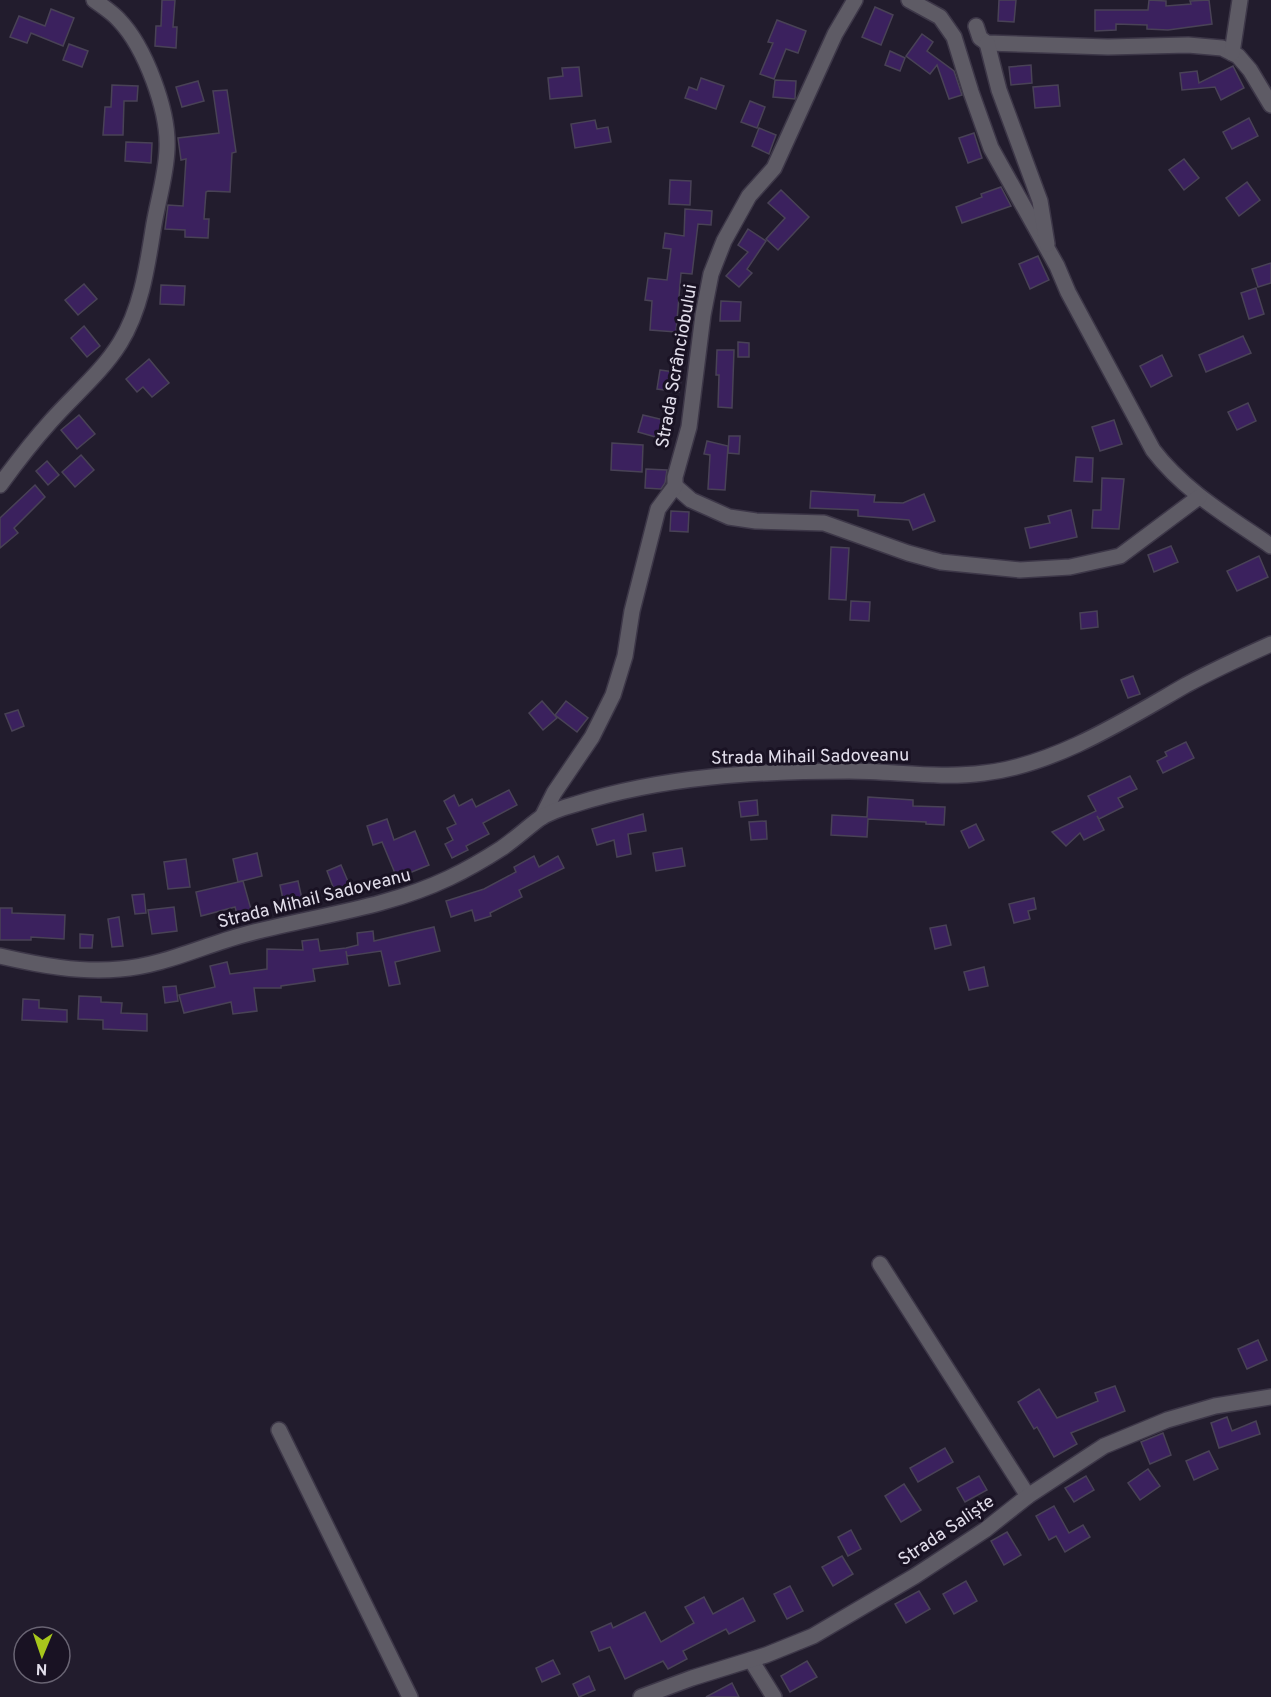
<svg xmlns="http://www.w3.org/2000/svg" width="1271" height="1697" font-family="Overpass,sans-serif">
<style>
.building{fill:#3b215e;stroke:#494256;stroke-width:1.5}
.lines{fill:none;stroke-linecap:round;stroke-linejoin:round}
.minor-casing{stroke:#3d3748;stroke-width:18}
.tertiary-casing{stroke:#3d3748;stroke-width:18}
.minor{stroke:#5e5b65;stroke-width:15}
.tertiary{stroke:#5e5b65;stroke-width:15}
.labels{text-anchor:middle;stroke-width:6;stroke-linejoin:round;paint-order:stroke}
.street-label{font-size:18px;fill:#e2deeb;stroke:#191223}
</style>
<rect width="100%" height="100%" fill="#221c2d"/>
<g class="building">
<polygon points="162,0 175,0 173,27 177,27 176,48 155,46 156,26 161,26"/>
<polygon points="999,0 1016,0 1014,22 998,21"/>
<polygon points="1149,0 1166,1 1166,6 1191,4 1190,1 1209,0 1212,24 1168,30 1147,29 1147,25 1116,24 1116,30 1095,31 1095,10 1148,10"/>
<polygon points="875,7 893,15 881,45 862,37"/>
<polygon points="51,9 74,18 63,46 31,33 27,43 10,37 19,16 45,26"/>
<polygon points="777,20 806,31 798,53 786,49 774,79 760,74 773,43 768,42"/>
<polygon points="922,34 933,42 927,51 954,71 962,95 949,99 937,65 930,74 906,56"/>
<polygon points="69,44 88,51 82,67 63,60"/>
<polygon points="890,51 905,58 900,71 885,65"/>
<polygon points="1031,65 1032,83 1011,85 1009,67"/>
<polygon points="1233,66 1244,88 1221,100 1215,87 1182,90 1180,73 1197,71 1199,83"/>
<polygon points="579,67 582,96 550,99 548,78 563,76 562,68"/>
<polygon points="701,78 724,86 716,109 685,98 689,87 697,90"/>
<polygon points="775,80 796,81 795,99 773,97"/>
<polygon points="198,81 204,101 182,107 176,87"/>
<polygon points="112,85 138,86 137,101 124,101 123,135 103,135 105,107 111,107"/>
<polygon points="1058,85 1060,106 1035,108 1033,87"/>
<polygon points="227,90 236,152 232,153 230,192 208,191 206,192 204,219 209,219 208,238 185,237 185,230 165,229 168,205 183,206 186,159 181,160 178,138 219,133 213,91"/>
<polygon points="750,101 765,107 757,128 741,122"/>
<polygon points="1249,118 1258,136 1232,149 1223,132"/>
<polygon points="595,120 597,129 608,127 611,142 575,148 571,124"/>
<polygon points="759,128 776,135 769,154 752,146"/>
<polygon points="974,133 982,158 968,163 959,138"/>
<polygon points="126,142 152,143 151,163 125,161"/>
<polygon points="1184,159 1199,178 1184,190 1169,170"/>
<polygon points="670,180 691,181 690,205 669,204"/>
<polygon points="1247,182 1260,200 1239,216 1226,198"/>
<polygon points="1001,187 1011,206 962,223 956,207 982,197 981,194"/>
<polygon points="781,190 809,217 778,250 766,239 785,218 768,203"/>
<polygon points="685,209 712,211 711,225 698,224 692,274 681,273 676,332 650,330 652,301 645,300 648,278 667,280 671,249 663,248 665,233 684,236"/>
<polygon points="748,229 766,241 747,269 752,273 739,287 726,276 748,252 738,245"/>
<polygon points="1038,256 1049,280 1030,289 1019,264"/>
<polygon points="1271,263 1271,283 1258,287 1252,269"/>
<polygon points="84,284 97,299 78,315 65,300"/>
<polygon points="161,285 185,286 184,305 160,304"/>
<polygon points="1256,288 1264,314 1249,319 1241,293"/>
<polygon points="721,301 741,302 740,321 720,321"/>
<polygon points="84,326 100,346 87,357 71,338"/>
<polygon points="1243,336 1251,353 1206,372 1199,355"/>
<polygon points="738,342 749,343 749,357 738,357"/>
<polygon points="717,350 734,350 732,408 718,407 719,375 716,375"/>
<polygon points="1162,355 1172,376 1151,387 1140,366"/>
<polygon points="149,359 169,383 152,397 143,387 137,392 126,379"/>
<polygon points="660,370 682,373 679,392 657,389"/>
<polygon points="1248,403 1256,421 1237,430 1228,412"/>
<polygon points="79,415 95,434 77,449 61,430"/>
<polygon points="643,415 664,420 659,438 638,432"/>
<polygon points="1114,420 1122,444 1100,451 1092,427"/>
<polygon points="729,436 740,436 739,454 728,453"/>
<polygon points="707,441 728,446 725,490 708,489 710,455 704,454"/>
<polygon points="612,443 643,445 642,472 611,470"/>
<polygon points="81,455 94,470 75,487 62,472"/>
<polygon points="1076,457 1093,458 1092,482 1074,481"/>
<polygon points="47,461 59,475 48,485 36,471"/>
<polygon points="646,469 667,470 665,483 661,489 645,488"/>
<polygon points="1102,478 1124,479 1119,529 1092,528 1093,510 1101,510"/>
<polygon points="35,485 45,497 14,528 18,533 0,548 0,518"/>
<polygon points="811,491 875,495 874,502 903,503 924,494 935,521 913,530 909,520 858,516 858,510 810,508"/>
<polygon points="1071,510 1077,537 1030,548 1025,528 1050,523 1048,516"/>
<polygon points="671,511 689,512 688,532 670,531"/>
<polygon points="1171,546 1178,562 1154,572 1148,555"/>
<polygon points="831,547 849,548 846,600 829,599"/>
<polygon points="1259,556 1268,577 1237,591 1227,571"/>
<polygon points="851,601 870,602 869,621 850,620"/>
<polygon points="1097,611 1098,627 1081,629 1080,613"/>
<polygon points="1133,676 1140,694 1128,698 1121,680"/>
<polygon points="542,701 557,718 543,730 529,713"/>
<polygon points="566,701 588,718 577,732 555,715"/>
<polygon points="18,710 24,726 12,731 5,714"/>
<polygon points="1186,742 1194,758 1163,773 1157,761 1167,756 1165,752"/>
<polygon points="1130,776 1137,789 1118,798 1123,807 1099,819 1097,816 1104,830 1084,840 1080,833 1066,846 1052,832 1096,811 1088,796"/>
<polygon points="509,790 517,805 483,823 489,834 466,846 468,850 452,858 445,844 453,840 447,828 456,824 444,801 454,795 459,806 472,799 476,807"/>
<polygon points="868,797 913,800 913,806 945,807 944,825 926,824 926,822 868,819 867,837 831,835 832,815 867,817"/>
<polygon points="757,800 758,815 741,817 739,802"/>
<polygon points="643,814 646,831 628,834 631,854 617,857 614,840 597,845 592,829"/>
<polygon points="387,819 394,840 415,831 429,865 397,878 382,842 373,845 367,826"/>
<polygon points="766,821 767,839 751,840 749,822"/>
<polygon points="976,824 984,840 969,848 961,831"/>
<polygon points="682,848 685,866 656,871 653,853"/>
<polygon points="257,853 262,876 238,882 233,859"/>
<polygon points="534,856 539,867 558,856 564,868 519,890 522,897 490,913 491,916 475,921 472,910 451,917 446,901 484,889 516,872 514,867"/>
<polygon points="186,859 190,887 168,889 164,862"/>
<polygon points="341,865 350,886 335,892 327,871"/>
<polygon points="243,881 252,913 238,917 235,907 201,916 196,892"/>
<polygon points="298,881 302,899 284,904 280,885"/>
<polygon points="144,894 146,913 135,914 132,895"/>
<polygon points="1034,898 1036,909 1028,911 1030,919 1014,923 1009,904"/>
<polygon points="174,907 177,931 152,934 148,910"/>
<polygon points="0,908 12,908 12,913 65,915 64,939 31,937 31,940 0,940"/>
<polygon points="119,917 123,946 112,947 108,919"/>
<polygon points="946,925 951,945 935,949 930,928"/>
<polygon points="434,927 440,951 395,962 400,984 389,986 381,951 347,956 346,951 348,964 313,969 315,981 281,986 281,988 254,988 257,1011 233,1014 231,1002 184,1013 179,995 215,987 210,966 227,962 230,974 267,969 267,949 303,950 302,941 318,939 320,951 346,948 358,945 357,933 373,931 374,941"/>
<polygon points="80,934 93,935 92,948 80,948"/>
<polygon points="984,967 988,986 969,990 964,972"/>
<polygon points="176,986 178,1001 165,1003 163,987"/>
<polygon points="79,996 101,997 101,1002 122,1003 121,1013 147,1014 147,1031 103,1029 103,1020 78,1019"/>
<polygon points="23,999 39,1000 39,1008 67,1010 67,1022 22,1020"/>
<polygon points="1258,1340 1267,1360 1247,1369 1238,1349"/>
<polygon points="1115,1386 1125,1411 1071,1433 1077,1444 1054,1457 1037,1427 1034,1429 1018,1402 1039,1389 1057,1418 1098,1401 1095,1393"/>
<polygon points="1227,1417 1232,1431 1256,1421 1260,1434 1219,1448 1211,1423"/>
<polygon points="1163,1433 1171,1455 1150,1464 1141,1442"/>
<polygon points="945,1448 953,1462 918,1482 910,1468"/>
<polygon points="1209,1451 1218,1469 1194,1480 1186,1461"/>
<polygon points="1148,1469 1160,1486 1140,1500 1128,1483"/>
<polygon points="979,1476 987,1490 965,1502 957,1488"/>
<polygon points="1086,1476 1094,1490 1074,1502 1065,1488"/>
<polygon points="904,1484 921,1510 901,1522 885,1496"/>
<polygon points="1054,1506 1069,1533 1083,1525 1090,1537 1065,1552 1056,1536 1049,1540 1036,1516"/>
<polygon points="851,1530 861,1549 848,1556 838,1537"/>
<polygon points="1007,1532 1021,1555 1004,1565 991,1541"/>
<polygon points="842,1556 853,1574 833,1586 822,1567"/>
<polygon points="966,1581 977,1601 954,1614 943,1594"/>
<polygon points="790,1586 803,1611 787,1619 774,1594"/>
<polygon points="919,1591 930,1609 906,1623 895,1604"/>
<polygon points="704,1597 713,1614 743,1598 755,1621 729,1634 726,1629 683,1651 687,1659 668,1669 663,1661 625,1679 610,1647 599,1651 591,1632 611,1623 613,1628 645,1612 661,1642 694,1623 685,1607"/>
<polygon points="553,1660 560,1674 542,1682 536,1668"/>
<polygon points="807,1661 817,1677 790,1692 781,1676"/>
<polygon points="589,1676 595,1690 579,1697 573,1684"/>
<polygon points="732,1683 739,1697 706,1697"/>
</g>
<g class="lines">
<defs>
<g id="minor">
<path d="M909,0L940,17L954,37L971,92L991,148L1057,266L1068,292L1153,450C1184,491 1229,517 1271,546"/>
<polyline points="976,26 980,38 987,43 1108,47 1188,45 1222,48 1238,56 1250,70 1271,105"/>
<polyline points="987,43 999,90 1040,201 1047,244"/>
<polyline points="1232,53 1240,0"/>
<path d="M0,485C16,463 33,441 51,421C74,395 102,372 120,343C141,309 147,268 153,230C157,203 166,177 167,149C169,111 145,47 119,20C112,12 102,6 94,0"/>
<polyline points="675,486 691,500 729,517 756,521 824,523 908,553 941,562 1020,570 1070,567 1120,556 1199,497"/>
<polyline points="542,817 554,793 592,737 613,695 625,656 632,611 658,509 675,486 675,477 689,427 703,315 711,274 724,241 749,196 774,168 835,34 855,0"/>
<polyline points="880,1264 1028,1496"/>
<polyline points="279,1430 410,1697"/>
<polyline points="751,1660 774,1697"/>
<polyline points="641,1697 692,1678 766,1655 813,1636 915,1576 985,1530 1028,1496 1104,1446 1167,1420 1215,1406 1271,1397"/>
</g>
<path id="tertiary" d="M0,956C39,965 80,973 120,969C162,966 202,946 243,935C312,916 384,909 449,878C468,869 485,859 502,848C515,839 527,828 539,819C549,812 565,807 576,804C664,776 758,771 849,771C894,771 940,779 984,773C1055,765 1125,720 1186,685C1214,670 1242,657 1271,644"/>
</defs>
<use href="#minor" class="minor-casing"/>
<use href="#tertiary" class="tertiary-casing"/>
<use href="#minor" class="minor"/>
<use href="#tertiary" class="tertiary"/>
</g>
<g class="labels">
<g class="street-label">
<text transform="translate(676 366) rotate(-80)" y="6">Strada Scrânciobului</text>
<text transform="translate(810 756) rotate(-1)" y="6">Strada Mihail Sadoveanu</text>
<text transform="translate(314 898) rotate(-14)" y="6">Strada Mihail Sadoveanu</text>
<text transform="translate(946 1530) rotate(-34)" y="6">Strada Saliște</text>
</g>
</g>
<g transform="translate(42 1655) rotate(182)"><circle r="28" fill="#191223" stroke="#696473" stroke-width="1.5"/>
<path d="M0-4.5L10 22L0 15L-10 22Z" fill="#a8c71c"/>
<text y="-9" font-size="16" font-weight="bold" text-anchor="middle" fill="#e2deeb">N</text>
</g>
</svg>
